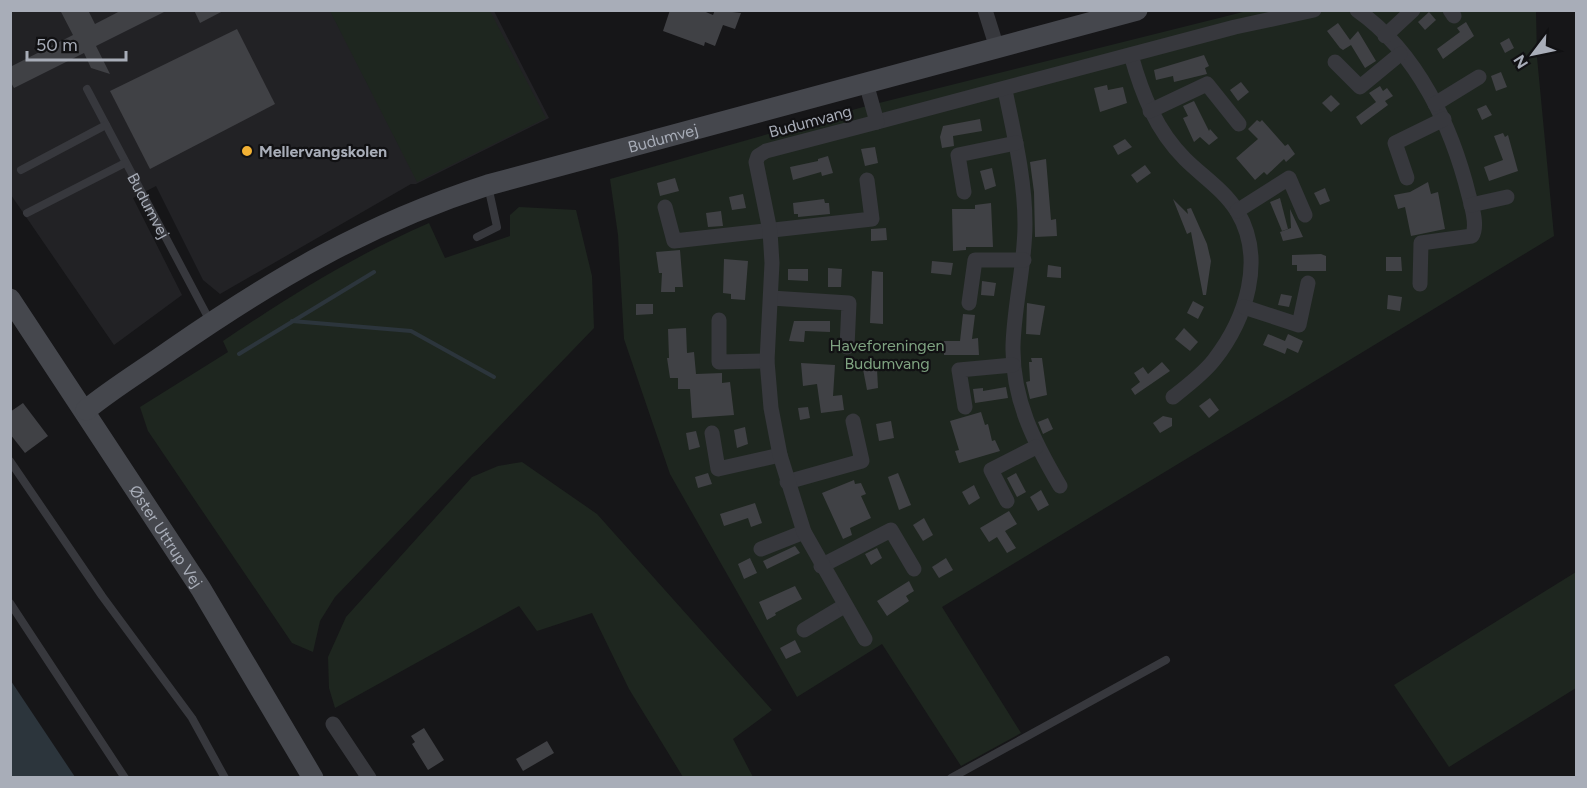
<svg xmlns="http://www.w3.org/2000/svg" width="1587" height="788" font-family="Figtree,sans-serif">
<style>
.built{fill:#222225}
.green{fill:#1e261f}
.water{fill:#2c353c}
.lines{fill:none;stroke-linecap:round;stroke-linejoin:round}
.stream{stroke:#2c353c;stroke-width:4}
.building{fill:#404145}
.lane{stroke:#37383d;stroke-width:8}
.street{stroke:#37383d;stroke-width:15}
.secondary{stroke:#45474d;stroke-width:21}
.poi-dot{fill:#f2b134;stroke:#111113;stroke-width:2}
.labels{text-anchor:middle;stroke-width:4.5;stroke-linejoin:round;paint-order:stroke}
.street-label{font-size:16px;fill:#a8adb8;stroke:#111113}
.poi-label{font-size:16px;font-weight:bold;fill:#a8adb8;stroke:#111113;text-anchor:start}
.park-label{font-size:16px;fill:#7fa381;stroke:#111113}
</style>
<rect width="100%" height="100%" fill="#161618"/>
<polygon class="built" points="10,11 494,11 549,118 416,184 411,184 220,294 203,280 156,186 133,198 182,295 114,345 11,195"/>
<g class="green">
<polygon points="330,11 490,11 546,118 417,182"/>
<polygon points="1247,11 1536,11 1537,57 1554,236 942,607 1021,733 961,766 882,644 797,697 670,474 624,339 618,235 610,179 863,107"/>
<path d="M519,207L576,210L592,276L594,328L335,597L320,621L313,652L292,643L148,431L140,407L228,352L223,341C290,296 355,255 429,223L445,258L510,236V215Z"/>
<polygon points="522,462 597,514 772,710 733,739 753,777 683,777 629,689 592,613 537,631 519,606 335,708 329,688 328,657 346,617 472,477 498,466"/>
<polygon points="1576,572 1576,688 1449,767 1394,685"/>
</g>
<polygon class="water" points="10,681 11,681 75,777 11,777"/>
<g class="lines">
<g class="stream">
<polyline points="292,321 411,331 494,377"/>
<polyline points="239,354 374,272"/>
</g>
</g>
<g class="building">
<polygon points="60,10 88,10 95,24 122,10 168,10 96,46 110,74 91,68 84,53 14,88 10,81 10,67 73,35"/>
<polygon points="194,10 225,10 200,23"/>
<polygon points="670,10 701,10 713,15 715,10 741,13 735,29 723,25 715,46 705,42 704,46 663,31"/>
<polygon points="1429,12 1436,20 1425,30 1418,22"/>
<polygon points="1466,22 1474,36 1443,59 1437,49 1460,32 1457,28"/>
<polygon points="1338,23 1350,40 1358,31 1376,61 1365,68 1351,45 1343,50 1340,48 1327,31"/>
<polygon points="237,29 275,104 150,169 110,91"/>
<polygon points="1509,38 1514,48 1505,53 1500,43"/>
<polygon points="1204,55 1209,66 1205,68 1207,74 1174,82 1173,76 1156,80 1154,70"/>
<polygon points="1501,72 1507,87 1496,91 1491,76"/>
<polygon points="1241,82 1249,92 1238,101 1230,90"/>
<polygon points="1107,85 1108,90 1123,87 1127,103 1100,112 1094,88"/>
<polygon points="1380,86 1383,91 1387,88 1393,96 1385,101 1388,105 1361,125 1356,117 1376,102 1369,93"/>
<polygon points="1331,95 1340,104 1331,112 1322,103"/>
<polygon points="1194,101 1209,131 1210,129 1218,138 1209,145 1200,137 1194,142 1183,118 1188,116 1183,106"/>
<polygon points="1486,105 1492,115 1482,120 1477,109"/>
<polygon points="980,119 982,131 953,136 954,146 942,148 940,137 943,126"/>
<polygon points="1257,120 1260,122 1262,120 1285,146 1288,144 1295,154 1286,162 1284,159 1267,175 1264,172 1255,180 1236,158 1258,139 1248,129"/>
<polygon points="1503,133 1505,137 1508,135 1518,171 1489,181 1484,167 1503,160 1494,136"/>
<polygon points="1125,139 1132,147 1118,155 1113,146"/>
<polygon points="875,147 878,163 865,166 861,149"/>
<polygon points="828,156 833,173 822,176 821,172 793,180 790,167 818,161 818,159"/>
<polygon points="1046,159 1051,220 1056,219 1057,236 1035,237 1034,192 1030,162"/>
<polygon points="1145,165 1151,173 1137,183 1131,175"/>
<polygon points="992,168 996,186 985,190 980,171"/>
<polygon points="675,178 679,191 660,196 657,183"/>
<polygon points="1428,182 1431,194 1438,192 1445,229 1411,236 1405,207 1398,209 1394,195 1410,192"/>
<polygon points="1325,188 1330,201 1320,205 1314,193"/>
<polygon points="743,194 746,208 732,210 729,197"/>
<polygon points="1280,198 1288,229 1282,231 1270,202"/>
<polygon points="824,199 825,203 829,203 830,214 798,217 798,214 794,214 793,203"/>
<polygon points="1173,199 1188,214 1187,209 1191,208 1207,244 1211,261 1206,295 1203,295 1191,232 1187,234"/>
<polygon points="991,203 993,247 966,247 966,250 953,251 952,209 975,209 975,205"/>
<polygon points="1290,209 1303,237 1283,241 1280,232 1291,228"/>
<polygon points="721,211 723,226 708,227 706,213"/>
<polygon points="886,228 887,240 871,241 871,229"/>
<polygon points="680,250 683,287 675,287 675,292 661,292 662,273 659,273 656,252"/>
<polygon points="1321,254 1326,256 1326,271 1297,271 1297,265 1292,265 1292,255"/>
<polygon points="1386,257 1401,257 1402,271 1386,271"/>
<polygon points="724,259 748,261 745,300 731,299 731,294 723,293"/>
<polygon points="932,261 953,263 951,275 931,273"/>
<polygon points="1048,265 1061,267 1061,278 1047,277"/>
<polygon points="828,268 842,269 841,287 828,287"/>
<polygon points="788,269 808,269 808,281 788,280"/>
<polygon points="872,271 883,272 883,324 870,323"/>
<polygon points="982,281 996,283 994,296 981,295"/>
<polygon points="1281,294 1292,296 1289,307 1278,305"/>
<polygon points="1388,295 1402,297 1400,311 1387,309"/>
<polygon points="1193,301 1204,307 1198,319 1187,313"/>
<polygon points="1027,303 1045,306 1040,335 1026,334"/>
<polygon points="636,304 653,304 653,314 636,315"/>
<polygon points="963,314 975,315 972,339 978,338 979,355 944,355 944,341 960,341"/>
<polygon points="794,321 830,321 830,332 805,331 804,342 789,341"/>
<polygon points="686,328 687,353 694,352 696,374 722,373 722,383 730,382 734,415 692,418 690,389 678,389 678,378 670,378 667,358 669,358 668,329"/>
<polygon points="1184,328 1198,342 1190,351 1175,339"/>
<polygon points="1268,334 1285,341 1288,334 1303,341 1298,353 1287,348 1285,354 1263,345"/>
<polygon points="1031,358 1042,358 1047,395 1030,399 1026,382 1030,381 1029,362 1032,362"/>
<polygon points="1162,362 1170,371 1135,395 1131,389 1140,382 1134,373 1143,367 1148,374"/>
<polygon points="801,363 835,365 833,396 842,395 844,410 821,413 817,384 803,386"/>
<polygon points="863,369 877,369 878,388 867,390"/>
<polygon points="1006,387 1008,398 975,403 973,389 983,388 983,391"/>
<polygon points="1210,398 1219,410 1209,418 1199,406"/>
<polygon points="23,403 48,436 25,453 10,434 10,412"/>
<polygon points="808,407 810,418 800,420 798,408"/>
<polygon points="981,412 985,425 988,424 992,441 995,440 1000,451 959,463 955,451 959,450 950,421"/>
<polygon points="1163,416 1172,418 1172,426 1160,433 1153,423"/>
<polygon points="1048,418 1053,429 1043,434 1038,422"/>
<polygon points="891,421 894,438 879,441 876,424"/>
<polygon points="745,427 748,444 737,448 734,430"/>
<polygon points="696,431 700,447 689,450 686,433"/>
<polygon points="708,473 712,484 698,488 695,477"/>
<polygon points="898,473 911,505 899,510 888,477"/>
<polygon points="1016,473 1026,492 1017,497 1007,478"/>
<polygon points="854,480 855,484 861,483 866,494 861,496 871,518 850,528 852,535 843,539 822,493"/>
<polygon points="974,485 980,498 969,505 962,492"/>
<polygon points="1041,490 1049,505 1038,511 1030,497"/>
<polygon points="755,503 762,523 751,527 748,518 724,526 720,514"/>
<polygon points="1009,511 1017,524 1005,531 1016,548 1007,553 997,537 989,542 980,528"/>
<polygon points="924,518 933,535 923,541 913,525"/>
<polygon points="795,546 800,553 767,569 763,561"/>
<polygon points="877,548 882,558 871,565 865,554"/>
<polygon points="750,558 757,573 744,579 738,564"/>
<polygon points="946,558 953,570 939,578 932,567"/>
<polygon points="909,581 914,591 906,596 909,601 887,616 877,601"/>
<polygon points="795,586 802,599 775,613 776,615 767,620 759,602"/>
<polygon points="795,640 801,652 786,659 780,648"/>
<polygon points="424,728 444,760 428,770 412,744 415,742 411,736"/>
<polygon points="547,741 554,753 523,771 516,759"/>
</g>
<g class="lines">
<g class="lane">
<path id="s1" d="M87,89L210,321"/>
<polyline points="21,170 106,125"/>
<polyline points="27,213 125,163"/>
<polyline points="477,237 497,227 488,186"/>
<polyline points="10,461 102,596 192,718 225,778"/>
<polyline points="10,603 125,778"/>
<polyline points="951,778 1166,660"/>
</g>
<g class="street">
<polyline points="985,10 997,48"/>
<path d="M1357,10C1418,53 1452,127 1469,196C1472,207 1478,226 1472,236L1421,243L1420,284"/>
<polyline points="1450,10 1454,16"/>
<polyline points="1385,36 1413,10"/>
<path d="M1131,55C1142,94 1156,130 1185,159C1202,176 1224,190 1237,211C1266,259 1246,319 1214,360C1203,374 1187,386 1173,397"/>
<polyline points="1335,62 1360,87 1400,54"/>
<path d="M1005,90C1014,134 1025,179 1025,224C1025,266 1014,305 1013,346C1012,399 1034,442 1060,486"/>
<polyline points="1435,104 1479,77"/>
<polyline points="1150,111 1207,84 1239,124"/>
<polyline points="877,122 1235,27 1314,10"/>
<polyline points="1407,178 1395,143 1444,119"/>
<polyline points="964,192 958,155 1016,143"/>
<polyline points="1471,205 1507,197"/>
<polyline points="665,207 674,241 872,219 867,180"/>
<polyline points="1237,211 1289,178 1305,215"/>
<polyline points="771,298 849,303 847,347"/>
<polyline points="969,303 975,260 1024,260"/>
<polyline points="1244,307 1299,325 1308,283"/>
<polyline points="719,320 719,362 767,361"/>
<polyline points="965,407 959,370 1013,365"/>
<polyline points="712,433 718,469 780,455"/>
<polyline points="787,482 862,461 853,421"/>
<polyline points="1007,501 991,470 1036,447"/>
<polyline points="761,549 804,532"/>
<polyline points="821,566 891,530 914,569"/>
<polyline points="804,630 844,606"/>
<polyline points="865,639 804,532 780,455 771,408 767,361 772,263 770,231 756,162 758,156 766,151 877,122 866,83"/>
<polyline points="333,724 369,778"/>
</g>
<g class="secondary">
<path id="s2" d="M10,299L201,589L313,778"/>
<path id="s3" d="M86,410C113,388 143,370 171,350C275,278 367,224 488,185L1137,10"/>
</g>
</g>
<circle class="poi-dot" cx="247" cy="151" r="6"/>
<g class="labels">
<g class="street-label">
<text transform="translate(810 121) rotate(-15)" y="6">Budumvang</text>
<text dy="6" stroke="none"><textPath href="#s3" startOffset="644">Budumvej</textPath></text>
<text dy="6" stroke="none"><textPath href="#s1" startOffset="132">Budumvej</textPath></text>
<text dy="6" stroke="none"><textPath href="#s2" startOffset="284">Øster Uttrup Vej</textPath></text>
</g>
<g class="poi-label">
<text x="259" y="157">Mellervangskolen</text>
</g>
<g class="park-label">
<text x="887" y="351">Haveforeningen<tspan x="887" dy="18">Budumvang</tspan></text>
</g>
</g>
<rect width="1587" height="788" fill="none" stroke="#a8adb8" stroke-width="24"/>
<g transform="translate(1533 54) rotate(238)" stroke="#111113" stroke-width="4.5" paint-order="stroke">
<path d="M0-4.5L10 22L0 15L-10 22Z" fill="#a8adb8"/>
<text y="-9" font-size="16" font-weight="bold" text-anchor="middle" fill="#a8adb8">N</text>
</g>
<path d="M27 51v9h99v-9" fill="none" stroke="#a8adb8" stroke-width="3"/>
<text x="36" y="51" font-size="18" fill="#a8adb8" stroke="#111113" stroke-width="4.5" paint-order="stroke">50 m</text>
</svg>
